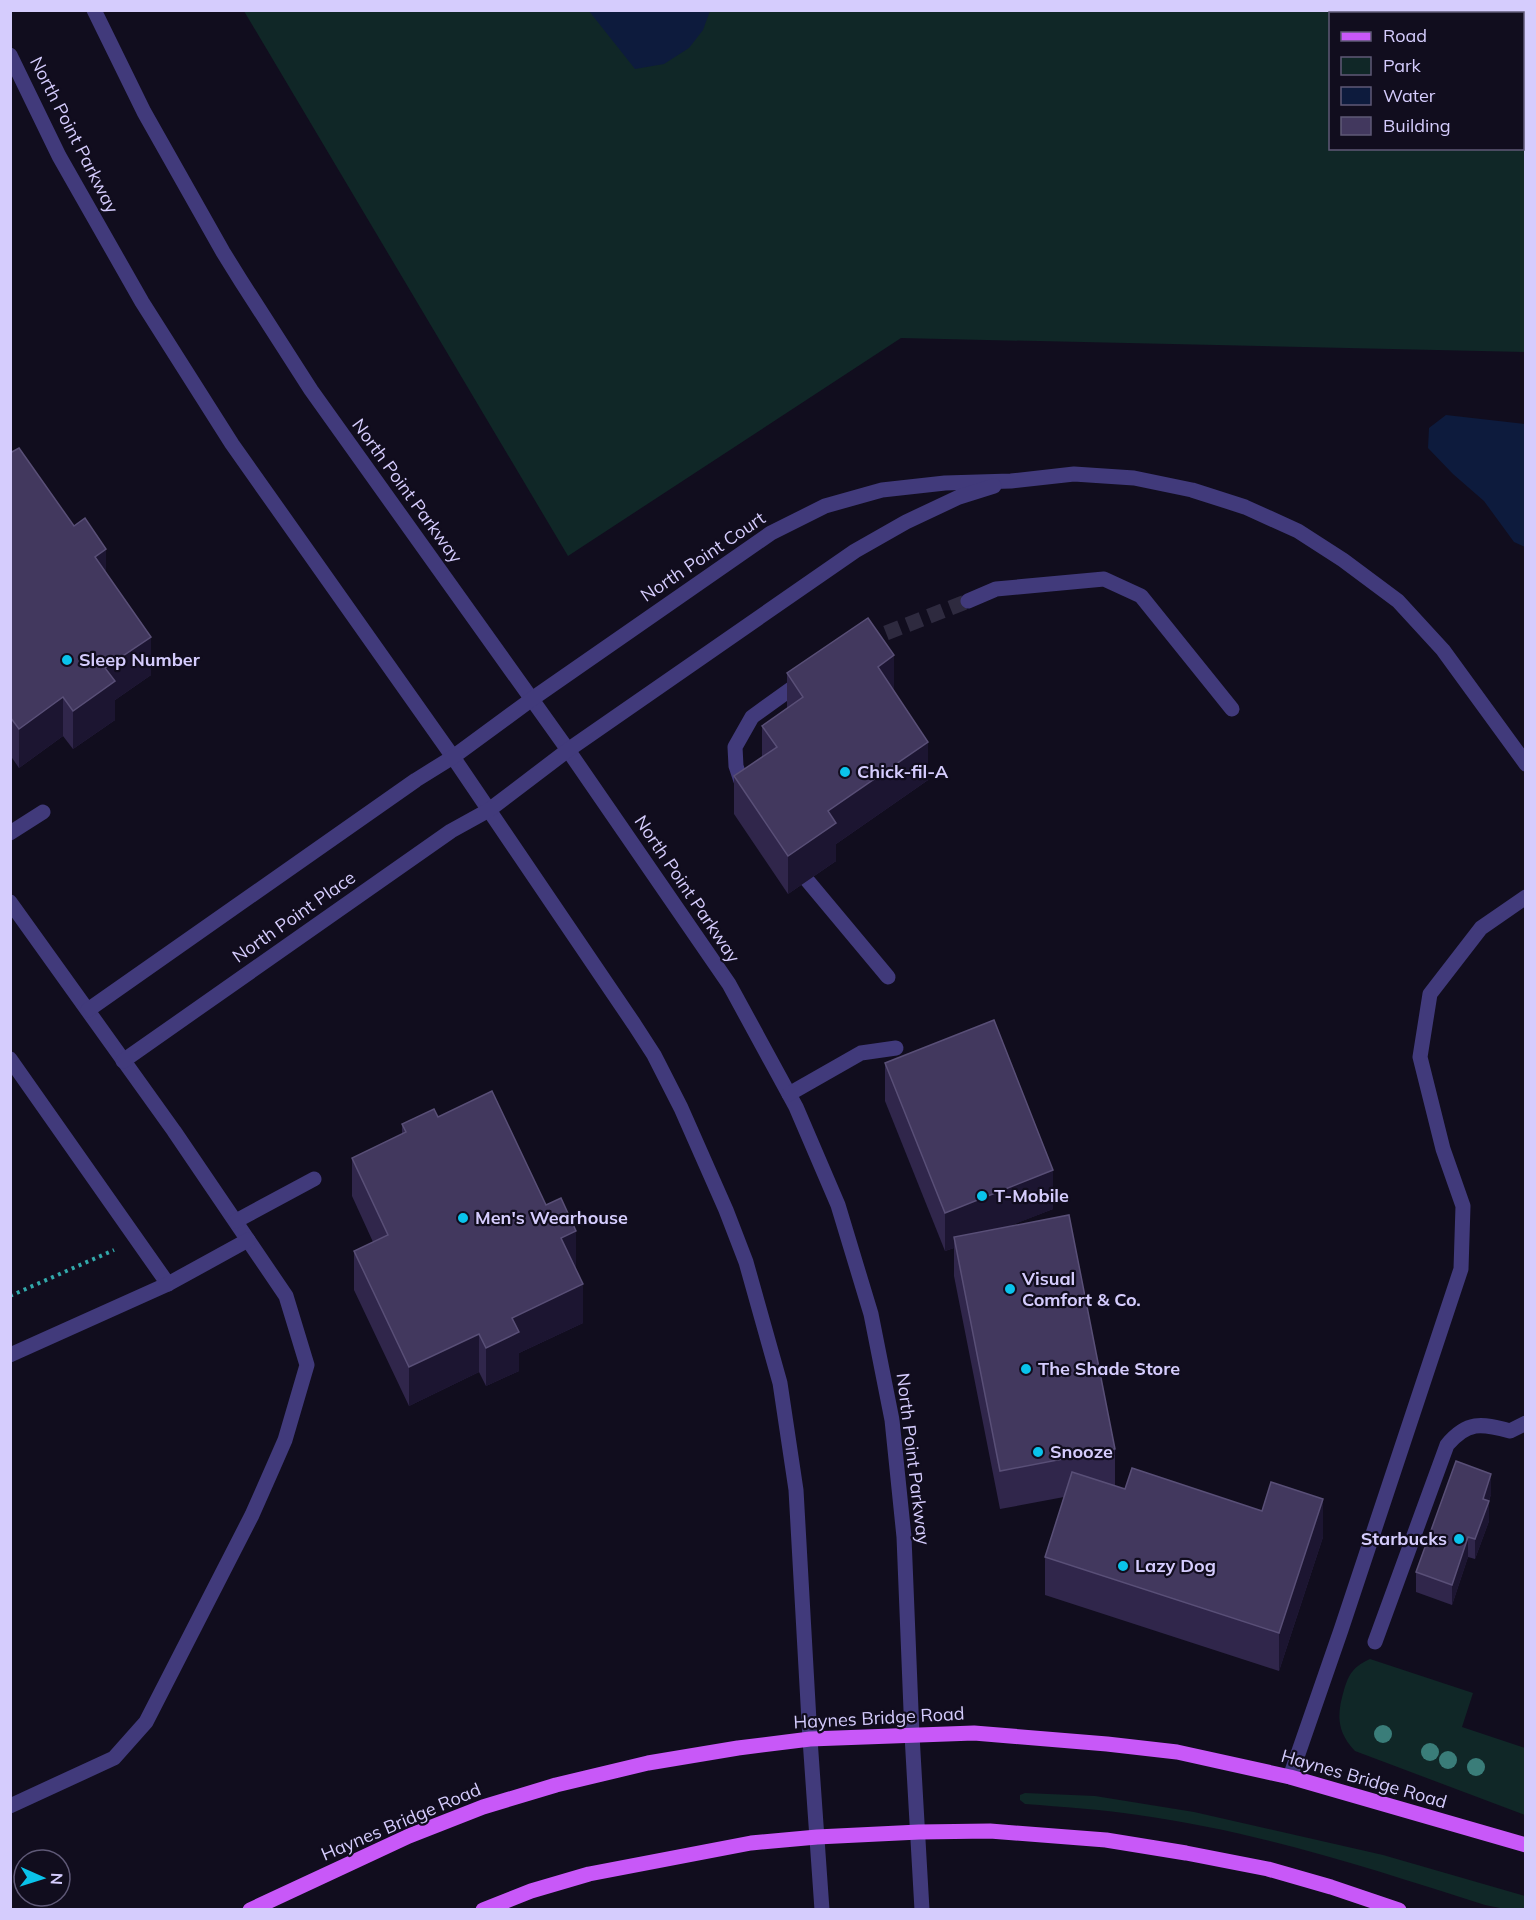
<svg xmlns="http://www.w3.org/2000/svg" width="1536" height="1920" font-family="Mulish,sans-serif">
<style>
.green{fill:#102727;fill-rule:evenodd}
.water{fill:#0d1b3d}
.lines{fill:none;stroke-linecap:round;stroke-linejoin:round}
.minor-tunnel{stroke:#2e2a3f;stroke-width:15;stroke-dasharray:15 8;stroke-linecap:butt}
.path{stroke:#32a9ab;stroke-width:4;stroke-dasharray:3 4.5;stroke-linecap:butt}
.minor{stroke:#413a7b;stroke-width:15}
.major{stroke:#c858f8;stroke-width:15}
.tree{fill:#3a7d79}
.wall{fill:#30264b}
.shaded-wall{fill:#1c1531}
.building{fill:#42385e;stroke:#594f77;stroke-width:1.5}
.poi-dot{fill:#0ac3eb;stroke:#110d1e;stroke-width:2}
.labels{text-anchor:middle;stroke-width:4.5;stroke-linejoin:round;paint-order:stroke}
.street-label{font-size:18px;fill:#d5ccfd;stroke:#110d1e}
.poi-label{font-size:18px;font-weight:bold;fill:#d5ccfd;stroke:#110d1e;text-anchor:start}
</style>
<rect width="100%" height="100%" fill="#110d1e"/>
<g class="green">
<path d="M244,11H1525V352L901,338L568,556ZM1330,14H1522V148H1330Z"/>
<path d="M1370,1659L1473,1693L1462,1727L1525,1748V1815L1355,1751C1336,1731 1337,1714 1344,1690C1347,1680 1350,1672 1358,1666C1361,1663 1366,1661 1370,1659Z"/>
<path d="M1025,1793L1095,1796L1194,1812L1383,1855L1525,1896V1909H1505L1485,1905C1372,1869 1256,1831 1138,1815C1100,1809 1063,1807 1025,1804L1020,1800V1795Z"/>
</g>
<g class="water">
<polygon points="589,11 710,11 703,30 689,48 664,64 635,69"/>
<polygon points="1446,415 1525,424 1525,547 1514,542 1484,501 1453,474 1428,448 1429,428"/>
</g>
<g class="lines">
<polyline class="minor-tunnel" points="886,633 968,601"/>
<polyline class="path" points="10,1296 114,1250"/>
<g class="minor">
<polyline points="94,10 144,112 223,252 241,281 311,390 568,750 729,984 796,1107 838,1205 871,1314 892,1420 904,1537 912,1735 922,1910"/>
<polyline points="10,55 59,156 142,302 232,444 453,757 634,1024 654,1055 681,1108 726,1210 746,1262 780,1383 796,1490 810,1739 822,1910"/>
<polyline points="968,601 996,589 1104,579 1141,596 1232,709"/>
<polyline points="745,793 736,766 735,747 752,717 802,681"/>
<polyline points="10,833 43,812"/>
<polyline points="807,880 888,977"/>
<polyline points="10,902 174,1131 286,1296 307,1365 285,1440 271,1472 252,1515 146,1722 114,1758 10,1806"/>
<polyline points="88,1010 416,780 453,757 532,699 771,533 825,506 882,490 945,483 1011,481 1074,474 1134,478 1192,490 1245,507 1298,531 1343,560 1398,601 1443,650 1526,764"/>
<polyline points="10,1059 168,1284"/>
<polyline points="123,1061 451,831 489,810 568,750 855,551 906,522 959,497 994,486"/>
<polyline points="789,1094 861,1053 896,1048"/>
<polyline points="236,1221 314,1179"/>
<polyline points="10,1355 168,1284 248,1240"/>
<path d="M1375,1642L1447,1445C1467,1421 1481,1423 1510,1431L1526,1423"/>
<polyline points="1290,1777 1341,1630 1461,1269 1463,1206 1443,1149 1420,1057 1430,994 1481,928 1526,897"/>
</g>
<g class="major">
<polyline points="250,1910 409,1836 483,1807 556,1785 648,1763 738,1748 810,1739 974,1733 1107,1744 1177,1752 1290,1777 1526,1845"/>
<polyline points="483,1910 531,1891 589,1874 751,1843 817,1837 919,1832 990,1831 1106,1840 1186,1853 1268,1869 1331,1887 1399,1910"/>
</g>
</g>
<g class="tree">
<circle cx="1383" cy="1734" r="9"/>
<circle cx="1430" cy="1752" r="9"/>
<circle cx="1448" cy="1760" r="9"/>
<circle cx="1476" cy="1767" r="9"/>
</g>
<g class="wall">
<polygon points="10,453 106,573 151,675 115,700 115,720 73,749 63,736 19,768 10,755"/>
<polygon points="787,673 894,691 928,780 836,844 836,861 788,894 734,814 734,776 762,757 762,726 787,708"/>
<polygon points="885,1063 1053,1209 1006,1227 1115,1449 1115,1486 1125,1489 1323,1537 1279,1671 1045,1595 1045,1557 1064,1497 1000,1509 954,1276 954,1248 945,1251 885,1101"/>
<polygon points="438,1117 576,1269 583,1323 519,1353 519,1371 486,1386 479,1372 409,1406 354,1290 354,1251 373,1242 352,1196 352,1158 402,1134 402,1124"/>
<polygon points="1491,1494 1489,1501 1489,1521 1475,1559 1468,1557 1452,1605 1416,1592 1416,1572"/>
</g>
<g class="shaded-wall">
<polygon points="106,549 106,587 95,557"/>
<polygon points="151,637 151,675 115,700 115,720 73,749 73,711 105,668"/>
<polygon points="894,655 894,694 878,667"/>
<polygon points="63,697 63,736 19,768 19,729"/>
<polygon points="928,742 928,780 836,844 836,861 788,894 788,856 828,811"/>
<polygon points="1053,1170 1053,1209 956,1247 954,1237 954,1248 945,1251 945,1213"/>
<polygon points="576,1231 576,1269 561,1238"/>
<polygon points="583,1284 583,1323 519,1353 519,1371 486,1386 486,1348 512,1318"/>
<polygon points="479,1334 479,1372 409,1406 409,1367"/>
<polygon points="1491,1474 1491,1494 1484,1515 1489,1501 1489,1521 1475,1559 1475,1539 1483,1499"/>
<polygon points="1323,1499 1323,1537 1279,1671 1279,1633"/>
<polygon points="1468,1537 1468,1557 1452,1605 1452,1585"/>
</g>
<g class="building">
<polygon points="19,448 74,526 85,518 106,549 95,557 151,637 105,668 115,681 73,711 63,697 19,729 10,717 10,453"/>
<polygon points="868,618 894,655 878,667 928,742 828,811 836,823 788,856 734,776 777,747 762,726 803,697 787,673"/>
<polygon points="994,1020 1053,1170 945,1213 885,1063"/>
<polygon points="492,1091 546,1205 561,1198 576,1231 561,1238 583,1284 512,1318 519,1332 486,1348 479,1334 409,1367 354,1251 388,1235 352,1158 406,1132 402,1124 434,1109 438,1117"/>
<polygon points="1069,1215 1115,1449 1000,1471 954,1237"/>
<polygon points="1456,1461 1491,1474 1483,1499 1489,1501 1475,1539 1468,1537 1452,1585 1416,1572"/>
<polygon points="1132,1468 1262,1511 1271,1482 1323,1499 1279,1633 1045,1557 1072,1472 1125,1489"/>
</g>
<g class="poi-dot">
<circle cx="67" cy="660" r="6"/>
<circle cx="845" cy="772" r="6"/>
<circle cx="982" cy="1196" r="6"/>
<circle cx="463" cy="1218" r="6"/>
<circle cx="1010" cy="1289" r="6"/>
<circle cx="1026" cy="1369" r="6"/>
<circle cx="1038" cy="1452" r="6"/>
<circle cx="1459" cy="1539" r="6"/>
<circle cx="1123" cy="1566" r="6"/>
</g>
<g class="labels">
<g class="street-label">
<text transform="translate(74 135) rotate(63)" y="6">North Point Parkway</text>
<text transform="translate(407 491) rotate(54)" y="6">North Point Parkway</text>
<text transform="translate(703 557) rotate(-34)" y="6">North Point Court</text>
<text transform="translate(687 889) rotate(56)" y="6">North Point Parkway</text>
<text transform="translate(294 917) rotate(-35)" y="6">North Point Place</text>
<text transform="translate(913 1459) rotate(83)" y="6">North Point Parkway</text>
<text transform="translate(879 1718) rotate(-3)" y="6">Haynes Bridge Road</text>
<text transform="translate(1364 1779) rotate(16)" y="6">Haynes Bridge Road</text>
<text transform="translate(401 1822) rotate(-23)" y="6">Haynes Bridge Road</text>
</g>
<g class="poi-label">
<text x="79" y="666">Sleep Number</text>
<text x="857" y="778">Chick-fil-A</text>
<text x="994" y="1202">T-Mobile</text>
<text x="475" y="1224">Men's Wearhouse</text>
<text x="1022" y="1285">Visual<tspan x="1022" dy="21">Comfort &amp; Co.</tspan></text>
<text x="1038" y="1375">The Shade Store</text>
<text x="1050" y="1458">Snooze</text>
<text x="1447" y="1545" text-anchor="end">Starbucks</text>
<text x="1135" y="1572">Lazy Dog</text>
</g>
</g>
<rect width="1536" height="1920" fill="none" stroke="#d5ccfd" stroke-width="24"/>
<rect x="1329" y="12" width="195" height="138" fill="#110d1e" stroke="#5f5977" stroke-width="1.5"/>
<rect x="1341" y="32" width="30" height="9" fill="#c858f8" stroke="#5f5977" stroke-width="1.5"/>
<text x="1383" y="42" font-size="18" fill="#d5ccfd">Road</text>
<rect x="1341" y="57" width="30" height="18" fill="#102727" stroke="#5f5977" stroke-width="1.5"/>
<text x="1383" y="72" font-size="18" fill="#d5ccfd">Park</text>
<rect x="1341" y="87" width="30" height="18" fill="#0d1b3d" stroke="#5f5977" stroke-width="1.5"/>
<text x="1383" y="102" font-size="18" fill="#d5ccfd">Water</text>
<rect x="1341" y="117" width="30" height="18" fill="#42385e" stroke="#5f5977" stroke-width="1.5"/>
<text x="1383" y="132" font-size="18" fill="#d5ccfd">Building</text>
<g transform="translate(42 1878) rotate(93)"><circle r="28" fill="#110d1e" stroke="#5f5977" stroke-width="1.5"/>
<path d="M0-4.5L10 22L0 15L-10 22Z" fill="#0ac3eb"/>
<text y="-9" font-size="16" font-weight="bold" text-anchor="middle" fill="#d5ccfd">N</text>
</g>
</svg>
